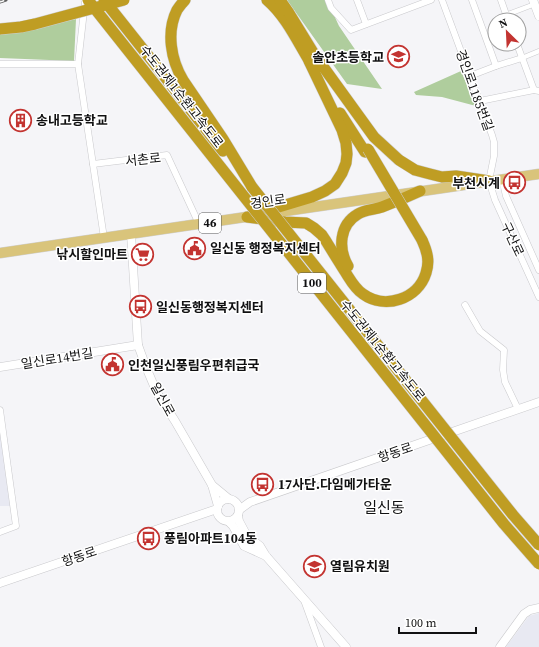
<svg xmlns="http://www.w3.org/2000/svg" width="539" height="647" font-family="'Source Serif 4','Noto Sans KR',serif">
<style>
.built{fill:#e8e9f2}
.green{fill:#afcd9d}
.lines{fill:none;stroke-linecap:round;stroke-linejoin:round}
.pedestrian-casing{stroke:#c9c9cc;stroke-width:5.5}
.minor-casing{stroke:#c9c9cc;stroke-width:7}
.tertiary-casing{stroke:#c9c9cc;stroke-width:9}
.primary-casing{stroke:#cfcfd0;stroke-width:11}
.motorway-casing{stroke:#cfcfd0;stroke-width:12}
.pedestrian{stroke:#fff;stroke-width:4.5}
.minor{stroke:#fff;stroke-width:6}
.tertiary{stroke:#fff;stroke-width:8}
.primary{stroke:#d9c47b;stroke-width:10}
.motorway{stroke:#bf9d23;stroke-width:11}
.rail-casing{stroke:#606061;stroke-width:3}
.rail{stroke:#fff;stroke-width:1.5;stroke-dasharray:4.5;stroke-linecap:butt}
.motorway-bridge-casing{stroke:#cfcfd0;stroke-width:12;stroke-linecap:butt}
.motorway-bridge{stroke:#bf9d23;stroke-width:11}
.labels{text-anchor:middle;stroke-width:3;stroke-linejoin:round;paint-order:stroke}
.shield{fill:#fff;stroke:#585859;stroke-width:1}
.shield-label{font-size:12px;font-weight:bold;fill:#111112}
.poi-label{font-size:13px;font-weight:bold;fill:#111112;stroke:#fff;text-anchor:start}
.street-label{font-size:13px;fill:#111112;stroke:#fff}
.quarter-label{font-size:15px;fill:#111112;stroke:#fff}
</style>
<rect width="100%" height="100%" fill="#f5f5f8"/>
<g class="built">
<polygon points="0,426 11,506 0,506"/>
<polygon points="539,613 539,647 506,647 529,616"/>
</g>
<g class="green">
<polygon points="287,0 327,0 339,26 382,89 347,84"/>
<polygon points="76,19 74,61 0,58 0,30 22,31"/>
<polygon points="461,71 476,106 442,97 416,95 414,92"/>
</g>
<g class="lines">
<defs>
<g id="pedestrian">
<polyline points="506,15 535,4"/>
<polyline points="522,58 539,51"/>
</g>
<g id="minor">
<polyline points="87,0 85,2 78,64 104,238"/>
<polyline points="328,0 331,8 351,30 431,0"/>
<polyline points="357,0 366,24"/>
<polyline points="442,0 492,135 494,142 494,156 489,181 495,200 539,297"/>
<polyline points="472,0 496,66"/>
<polyline points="501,0 508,20"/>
<polyline points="517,44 534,90"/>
<polyline points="0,64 78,64"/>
<polyline points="470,76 496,66 522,58"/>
<polyline points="480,101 534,90 539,91"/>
<polyline points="93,164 167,155 199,224"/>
<polyline points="502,179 506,196 539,270"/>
<polyline points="465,305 480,331 504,350 503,370 505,382 518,409"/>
<polyline points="0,410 16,526 0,532"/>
<polyline points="305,603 321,647"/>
</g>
<g id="tertiary">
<polyline points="533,0 539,16"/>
<polyline points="131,234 138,345 146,367 157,393 175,421 212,485 218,506"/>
<polyline points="0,367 138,345"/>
<polyline points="212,485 229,499"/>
<circle cx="228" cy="510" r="11"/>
<polyline points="239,510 250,502 539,402"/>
<polyline points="238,516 239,521 247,536 260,546 266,556 346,647"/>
<polyline points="228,521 233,526 244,546 266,556"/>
<polyline points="0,583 217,509"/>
<polyline points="500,647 524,614 530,610 539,608"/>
</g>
<polyline id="primary" points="0,253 539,174"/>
<g id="motorway">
<path d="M185,0C182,3 179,7 177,10C166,32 171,60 183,80L223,139L252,187"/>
<path d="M267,0C287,17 299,45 313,67"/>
<polyline points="280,0 289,13 322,67"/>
<polyline points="319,61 374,137 399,160 415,170 430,174 442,177 456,176 489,181"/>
<polyline points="169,82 223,151"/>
<polyline points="340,113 365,152"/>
<polyline points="262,212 312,197 325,191 335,184 342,173 346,163 347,154 346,143 342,130 309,61"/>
<path d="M247,217L285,222L306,223L314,228L322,235L326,241C332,251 338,260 344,270C350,279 354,288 363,294C385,310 418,299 426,273C430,261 427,251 422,240"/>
<path d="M348,266C338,249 339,225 358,214C366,209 374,210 382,207C395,202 407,197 420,191"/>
</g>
</defs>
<use href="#pedestrian" class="pedestrian-casing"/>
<use href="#minor" class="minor-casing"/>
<use href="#tertiary" class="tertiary-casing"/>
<use href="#primary" class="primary-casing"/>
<use href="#motorway" class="motorway-casing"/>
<use href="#pedestrian" class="pedestrian"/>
<use href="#minor" class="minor"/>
<use href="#tertiary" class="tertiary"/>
<use href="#primary" class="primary"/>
<use href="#motorway" class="motorway"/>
<defs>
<polyline id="rail" points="0,2 6,0"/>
</defs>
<use href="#rail" class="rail-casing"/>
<use href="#rail" class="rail"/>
<defs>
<g id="motorway-bridge">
<polyline points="88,0 504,524 539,564"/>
<polyline points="104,0 169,82"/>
<polyline points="0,29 21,27 35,24 124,0"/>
<polyline points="368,149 422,240"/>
<polyline points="252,187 513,515 539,545"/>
</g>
</defs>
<use href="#motorway-bridge" class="motorway-bridge-casing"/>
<use href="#motorway-bridge" class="motorway-bridge"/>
</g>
<defs>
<symbol id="school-ring" viewBox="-11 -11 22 22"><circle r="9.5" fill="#fff" stroke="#c33431" stroke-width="1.5"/><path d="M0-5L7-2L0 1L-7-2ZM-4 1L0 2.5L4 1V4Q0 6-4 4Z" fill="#c33431"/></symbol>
<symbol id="building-ring" viewBox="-11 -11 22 22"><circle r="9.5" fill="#fff" stroke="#c33431" stroke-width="1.5"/><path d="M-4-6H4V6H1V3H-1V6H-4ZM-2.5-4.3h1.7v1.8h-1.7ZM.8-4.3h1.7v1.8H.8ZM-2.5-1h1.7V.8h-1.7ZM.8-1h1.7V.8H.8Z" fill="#c33431"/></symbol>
<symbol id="bus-ring" viewBox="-11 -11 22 22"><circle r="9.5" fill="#fff" stroke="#c33431" stroke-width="1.5"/><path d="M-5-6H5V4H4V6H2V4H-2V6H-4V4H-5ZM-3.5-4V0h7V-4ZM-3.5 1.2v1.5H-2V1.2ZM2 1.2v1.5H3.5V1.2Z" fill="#c33431"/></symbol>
<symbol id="civic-ring" viewBox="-11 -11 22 22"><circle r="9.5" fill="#fff" stroke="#c33431" stroke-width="1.5"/><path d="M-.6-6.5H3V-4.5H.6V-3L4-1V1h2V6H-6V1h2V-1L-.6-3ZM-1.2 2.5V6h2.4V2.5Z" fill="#c33431"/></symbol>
<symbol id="supermarket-ring" viewBox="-11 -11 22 22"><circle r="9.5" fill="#fff" stroke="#c33431" stroke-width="1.5"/><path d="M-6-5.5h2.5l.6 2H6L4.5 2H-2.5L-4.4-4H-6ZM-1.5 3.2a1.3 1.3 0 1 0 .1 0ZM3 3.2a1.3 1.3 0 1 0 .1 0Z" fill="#c33431"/></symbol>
</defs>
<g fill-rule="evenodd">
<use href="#school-ring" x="386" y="44" width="25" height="25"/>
<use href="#building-ring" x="8" y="108" width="25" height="25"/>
<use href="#bus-ring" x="502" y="170" width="25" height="25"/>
<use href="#civic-ring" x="182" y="236" width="25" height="25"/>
<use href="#supermarket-ring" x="130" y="242" width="25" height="25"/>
<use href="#bus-ring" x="128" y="294" width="25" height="25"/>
<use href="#civic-ring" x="100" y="352" width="25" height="25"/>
<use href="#bus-ring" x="250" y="472" width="25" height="25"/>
<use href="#bus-ring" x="136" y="526" width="25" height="25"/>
<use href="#school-ring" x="302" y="554" width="25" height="25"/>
</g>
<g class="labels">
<g class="shield">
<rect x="199" y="213" width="22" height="20" rx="3"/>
<rect x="298" y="273" width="28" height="20" rx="3"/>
</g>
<g class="shield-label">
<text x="210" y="227">46</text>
<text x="312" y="287">100</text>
</g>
<g class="poi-label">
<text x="384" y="62" text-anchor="end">솔안초등학교</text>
<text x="36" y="125">송내고등학교</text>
<text x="500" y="188" text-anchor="end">부천시계</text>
<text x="210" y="253">일신동 행정복지센터</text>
<text x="128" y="259" text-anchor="end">낚시할인마트</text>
<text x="156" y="312">일신동행정복지센터</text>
<text x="128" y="370">인천일신풍림우편취급국</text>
<text x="278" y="489">17사단.다임메가타운</text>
<text x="164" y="543">풍림아파트104동</text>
<text x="330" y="571">열림유치원</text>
</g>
<g class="street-label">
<text transform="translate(475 90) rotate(70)" y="5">경인로1185번길</text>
<text transform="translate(182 96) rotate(52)" y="5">수도권제1순환고속도로</text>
<text transform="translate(143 159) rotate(-6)" y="5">서촌로</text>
<text transform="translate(268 201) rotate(-8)" y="5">경인로</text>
<text transform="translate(513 239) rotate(65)" y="5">구산로</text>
<text transform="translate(383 350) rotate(51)" y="5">수도권제1순환고속도로</text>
<text transform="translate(57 358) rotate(-9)" y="5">일신로14번길</text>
<text transform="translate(163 399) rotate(61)" y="5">일신로</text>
<text transform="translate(395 452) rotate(-19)" y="5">항동로</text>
<text transform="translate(79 556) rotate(-19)" y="5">항동로</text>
</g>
<g class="quarter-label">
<text x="384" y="513">일신동</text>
</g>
</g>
<g transform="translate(507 32) rotate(336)"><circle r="19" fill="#ffffff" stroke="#a0a0a0"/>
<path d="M0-3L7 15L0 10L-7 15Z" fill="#c33431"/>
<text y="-6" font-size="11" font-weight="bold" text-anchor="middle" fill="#111112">N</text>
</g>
<path d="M399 627v6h77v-6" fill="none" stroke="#111112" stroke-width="2"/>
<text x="405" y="627" font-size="12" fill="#111112" stroke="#ffffff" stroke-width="3" paint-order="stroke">100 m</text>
</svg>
